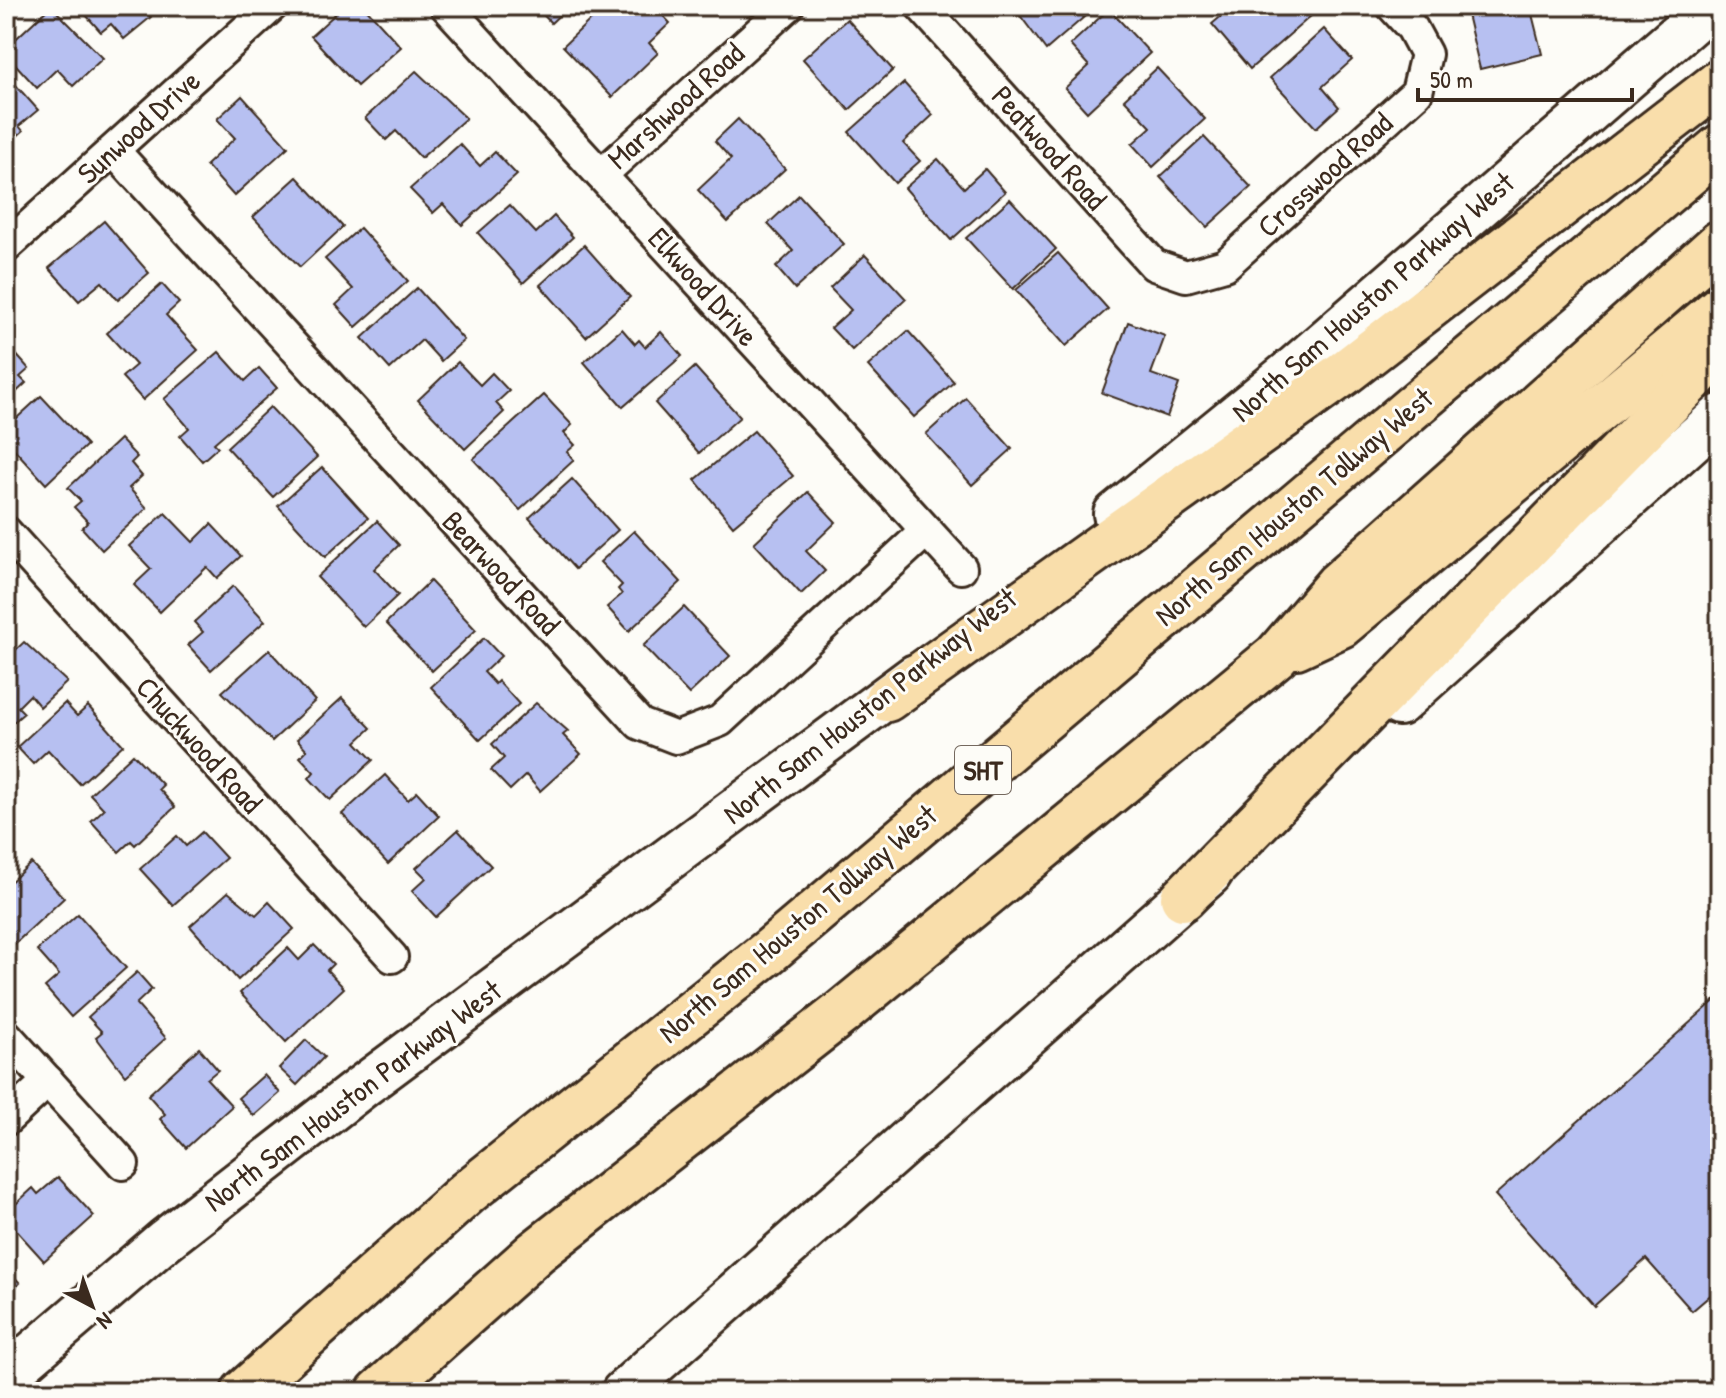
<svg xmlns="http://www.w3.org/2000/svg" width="1726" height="1398" font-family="'Patrick Hand',sans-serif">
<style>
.building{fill:#b7c0f1;stroke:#3b2a1e;stroke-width:2}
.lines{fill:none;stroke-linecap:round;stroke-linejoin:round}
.street-casing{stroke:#3b2a1e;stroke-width:36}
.secondary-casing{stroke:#3b2a1e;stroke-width:48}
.highway-casing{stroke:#3b2a1e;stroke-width:50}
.street{stroke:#fdfcf7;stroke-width:30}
.secondary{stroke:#fdfcf7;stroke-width:42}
.highway{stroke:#f9deab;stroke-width:44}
.labels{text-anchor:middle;stroke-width:6;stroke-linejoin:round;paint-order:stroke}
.shield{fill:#fdfcf7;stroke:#75695f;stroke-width:2}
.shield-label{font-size:28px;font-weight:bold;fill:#3b2a1e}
.street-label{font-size:30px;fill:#3b2a1e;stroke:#fdfcf7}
</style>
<rect width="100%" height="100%" fill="#fdfcf7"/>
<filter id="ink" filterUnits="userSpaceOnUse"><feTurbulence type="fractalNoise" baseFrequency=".0125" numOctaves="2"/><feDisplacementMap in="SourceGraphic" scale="16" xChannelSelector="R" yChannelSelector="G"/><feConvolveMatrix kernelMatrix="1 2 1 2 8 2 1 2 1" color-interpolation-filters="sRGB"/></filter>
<g filter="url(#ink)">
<g class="building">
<polygon points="51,6 103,58 73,86 57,69 37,88 6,54 6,48"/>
<polygon points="78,6 141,6 151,17 124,39 111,24 101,32"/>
<polygon points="344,6 364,6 401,47 357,86 311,36"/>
<polygon points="535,6 569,6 551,23"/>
<polygon points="605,6 632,9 654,6 670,23 649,43 658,53 612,97 563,46"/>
<polygon points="1013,6 1085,6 1090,12 1046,50"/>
<polygon points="1233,6 1302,6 1311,16 1250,69 1212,24"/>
<polygon points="1465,6 1530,6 1542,54 1480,69"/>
<polygon points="1109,9 1150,53 1087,112 1065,88 1089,66 1070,45"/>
<polygon points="847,19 893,70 849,110 803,59"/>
<polygon points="1324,29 1352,60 1322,87 1339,107 1316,128 1270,78"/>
<polygon points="1157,68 1205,119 1153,167 1132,144 1151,127 1124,99"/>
<polygon points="416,71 466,118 421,158 396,131 386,140 365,118"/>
<polygon points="6,74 38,110 19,126 23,131 6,146"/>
<polygon points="904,83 933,115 903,143 920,161 895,183 849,132"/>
<polygon points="242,96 288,147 234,196 206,165 235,138 217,119"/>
<polygon points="738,119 785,169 728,222 698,190 731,159 715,141"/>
<polygon points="1204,137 1251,187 1207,227 1160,177"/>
<polygon points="460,144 480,166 495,152 517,175 462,225 443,204 433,213 410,189"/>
<polygon points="938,159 964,188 985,169 1005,192 951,240 905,188"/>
<polygon points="297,177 343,227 300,267 253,217"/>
<polygon points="799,195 844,244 795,289 776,267 793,251 768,224"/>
<polygon points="1010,199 1056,249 1013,289 966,238"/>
<polygon points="510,205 536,233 554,216 573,237 523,283 478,233"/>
<polygon points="104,221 149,273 118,300 102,282 79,301 49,268"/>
<polygon points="360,228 408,281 356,327 336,305 353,289 325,259"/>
<polygon points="584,245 630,297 586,337 540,285"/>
<polygon points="1058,253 1108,309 1066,346 1016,290"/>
<polygon points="865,255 906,299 852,350 831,328 851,310 830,288"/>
<polygon points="162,284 179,303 166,315 198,350 143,400 122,377 136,365 107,333"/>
<polygon points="417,288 464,340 441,361 422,340 390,369 362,338"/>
<polygon points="1128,322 1165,336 1151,374 1179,384 1167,417 1102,393"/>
<polygon points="622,329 635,344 639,340 645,347 661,332 682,356 623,407 584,362"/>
<polygon points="908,331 954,382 914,417 868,366"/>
<polygon points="6,343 29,369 20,377 26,383 6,402"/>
<polygon points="219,352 245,381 259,368 277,388 214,443 218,447 202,461 180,436 189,428 164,399"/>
<polygon points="458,362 480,385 492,373 509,391 496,403 504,412 465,449 418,400"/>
<polygon points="695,367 740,417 699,453 655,403"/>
<polygon points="544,395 572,425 564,433 575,445 567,452 574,460 520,510 473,459"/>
<polygon points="41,396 87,445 46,484 6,440 6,428"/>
<polygon points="966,398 1012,449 972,485 926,434"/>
<polygon points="270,407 317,457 273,497 227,447"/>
<polygon points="754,431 793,476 733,526 695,480"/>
<polygon points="120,439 137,457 131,463 142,476 129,488 147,508 102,550 82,528 88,522 74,507 81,501 68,488"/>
<polygon points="322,467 368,518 325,557 278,506"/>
<polygon points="572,479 618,530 575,569 529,518"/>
<polygon points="808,492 836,522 806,551 825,571 801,594 754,543"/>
<polygon points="165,513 193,542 211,524 241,556 217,578 207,567 160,612 134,585 151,569 129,546"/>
<polygon points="377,521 399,545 374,569 398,595 364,627 317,577"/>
<polygon points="634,531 681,582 629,631 607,607 622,594 618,589 622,585 600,562"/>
<polygon points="430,581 476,630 432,671 386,623"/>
<polygon points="233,586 265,621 211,670 188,645 203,632 194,622"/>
<polygon points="684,607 730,656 689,694 643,646"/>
<polygon points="484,638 501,656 484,672 495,684 498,681 519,704 480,740 431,687"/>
<polygon points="24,642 67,682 40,707 30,695 18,707 24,713 9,726 6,723 6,659"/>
<polygon points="269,650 315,701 272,741 222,692"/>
<polygon points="342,698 371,728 356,742 373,760 330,800 309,778 314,772 300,757 307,750 297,739"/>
<polygon points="65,703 77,716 88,706 123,745 80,784 48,750 33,764 17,747"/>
<polygon points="536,703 568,731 563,735 581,754 540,791 526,775 510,790 491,770 504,758 492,744"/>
<polygon points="133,754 163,785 159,789 175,807 135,845 131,841 119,852 91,821 104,809 90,794"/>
<polygon points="385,775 408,800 417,792 439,816 388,864 342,814"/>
<polygon points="458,830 491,866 436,917 412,891 426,878 416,868"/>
<polygon points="202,832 226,858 173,905 140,869 177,836 186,846"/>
<polygon points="31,863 64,898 9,949 6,946 6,886"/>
<polygon points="228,892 256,915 269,902 294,929 238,980 190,926"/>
<polygon points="78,914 126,968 71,1017 45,987 59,975 37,950"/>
<polygon points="314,945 333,964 327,970 344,988 286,1042 240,993 288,948 299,960"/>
<polygon points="137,972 152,989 136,1004 166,1038 125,1075 96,1037 102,1032 88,1017"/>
<polygon points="1720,996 1720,1287 1692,1311 1646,1259 1594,1306 1495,1195"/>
<polygon points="306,1040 324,1057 297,1085 279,1068"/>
<polygon points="199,1048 218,1070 207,1079 232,1106 186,1148 160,1119 165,1114 148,1095"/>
<polygon points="264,1075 280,1093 254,1116 238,1098"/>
<polygon points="58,1177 94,1216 44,1261 6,1219 6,1213 33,1188 38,1194"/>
<polygon points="6,1268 20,1283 6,1296"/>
</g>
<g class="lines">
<defs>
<g id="street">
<polyline points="446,6 961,568"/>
<polyline points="921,6 1154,265 1186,276 1225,265 1417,92 1426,54 1412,28 1392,6"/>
<polyline points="114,151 640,724 676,738 720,721 926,531"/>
<polyline points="601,175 788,6"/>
<polyline points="6,247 272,6"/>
<polyline points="6,532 392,957"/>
<polyline points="6,1035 123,1164"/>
<polyline points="6,1120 48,1081"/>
</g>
<g id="secondary">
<polyline points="1115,514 1294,368 1711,6"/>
<polyline points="1399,704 1720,416"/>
<polyline points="6,1376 165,1240 363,1086 915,676"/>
<polyline points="623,1392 1210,874"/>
</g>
<g id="highway">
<polyline points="1296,646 1341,625 1720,308"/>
<polyline points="887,699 1344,373 1720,82"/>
<polyline points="1183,898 1720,351"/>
<polyline points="244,1392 468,1192 771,950 1720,147"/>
<polyline points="379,1392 536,1252 840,1014 1276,656 1337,585 1720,243"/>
</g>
</defs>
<use href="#street" class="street-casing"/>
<use href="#secondary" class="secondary-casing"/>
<use href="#highway" class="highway-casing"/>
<use href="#street" class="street"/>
<use href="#secondary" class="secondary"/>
<use href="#highway" class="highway"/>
</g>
</g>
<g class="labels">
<rect class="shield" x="955" y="746" width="56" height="48" rx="6"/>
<g class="shield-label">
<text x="983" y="780">SHT</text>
</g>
<g class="street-label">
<text transform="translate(676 106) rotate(-42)" y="10">Marshwood Road</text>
<text transform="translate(139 127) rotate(-42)" y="10">Sunwood Drive</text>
<text transform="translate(1049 148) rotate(48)" y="10">Peatwood Road</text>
<text transform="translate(1325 175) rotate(-42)" y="10">Crosswood Road</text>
<text transform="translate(703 287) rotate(48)" y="10">Elkwood Drive</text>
<text transform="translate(1373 297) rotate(-41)" y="10">North Sam Houston Parkway West</text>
<text transform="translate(1294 507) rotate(-40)" y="10">North Sam Houston Tollway West</text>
<text transform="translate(501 573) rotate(47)" y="10">Bearwood Road</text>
<text transform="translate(870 706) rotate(-38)" y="10">North Sam Houston Parkway West</text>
<text transform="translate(199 745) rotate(48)" y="10">Chuckwood Road</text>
<text transform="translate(798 924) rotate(-40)" y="10">North Sam Houston Tollway West</text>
<text transform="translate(353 1096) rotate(-37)" y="10">North Sam Houston Parkway West</text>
</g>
</g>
<rect width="1726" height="1398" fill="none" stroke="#fdfcf7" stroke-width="32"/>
<rect x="16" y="16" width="1694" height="1366" fill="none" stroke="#3b2a1e" stroke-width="3" filter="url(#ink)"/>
<g transform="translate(92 1306) rotate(139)" stroke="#fdfcf7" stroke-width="6" paint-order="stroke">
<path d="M0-6L14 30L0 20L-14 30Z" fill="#3b2a1e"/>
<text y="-12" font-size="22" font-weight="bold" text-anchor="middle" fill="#3b2a1e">N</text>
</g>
<path d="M1418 88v12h214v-12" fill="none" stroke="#3b2a1e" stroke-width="4"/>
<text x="1430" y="88" font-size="24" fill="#3b2a1e" stroke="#fdfcf7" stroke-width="6" paint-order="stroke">50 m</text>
</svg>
